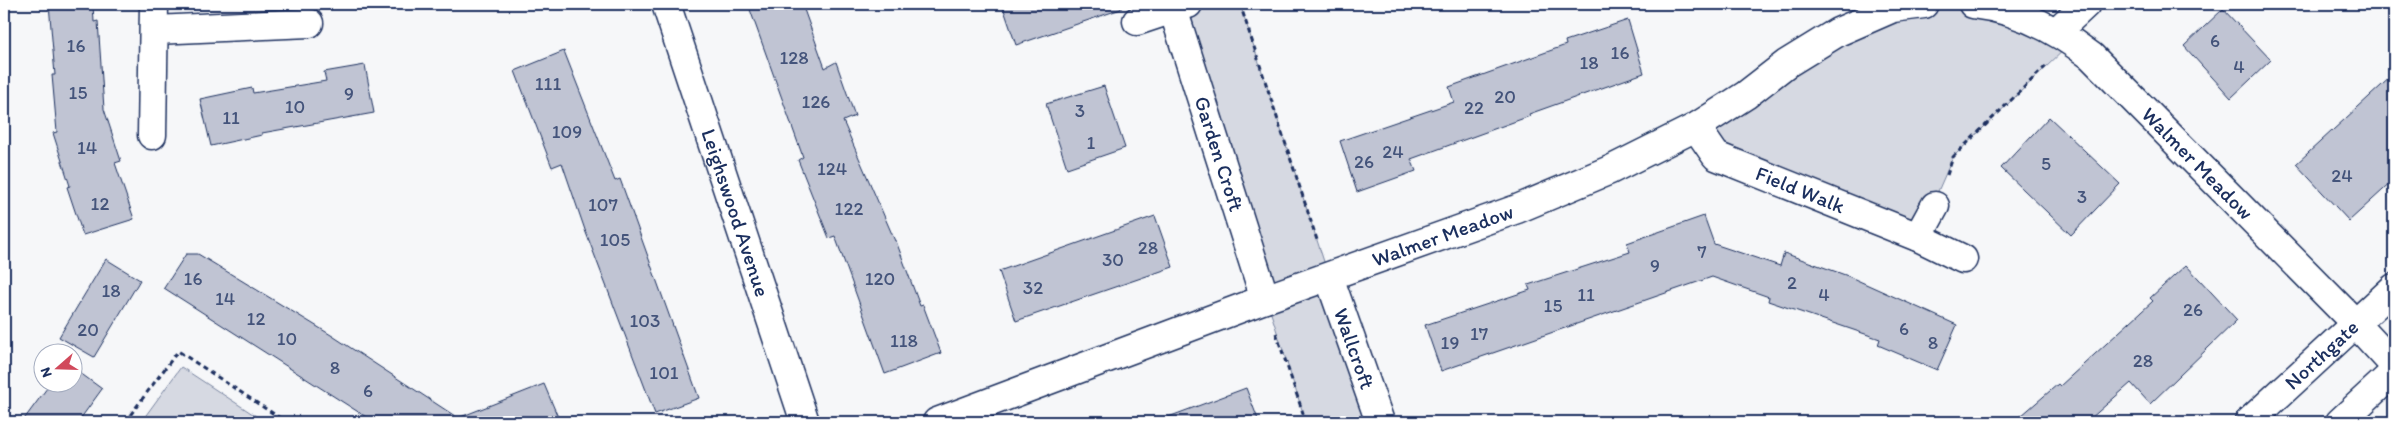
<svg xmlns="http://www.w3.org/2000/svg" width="2398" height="426" font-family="Itim,sans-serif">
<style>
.green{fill:#d6d9e2;stroke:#7884a0}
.building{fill:#c0c4d3;stroke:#1b2f5e}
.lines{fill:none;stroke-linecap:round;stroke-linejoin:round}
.street-casing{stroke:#1b2f5e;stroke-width:31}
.secondary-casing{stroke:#1b2f5e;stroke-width:31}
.path{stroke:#1b2f5e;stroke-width:3;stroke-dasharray:5 4;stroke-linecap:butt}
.street{stroke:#fff;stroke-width:28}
.secondary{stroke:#fff;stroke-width:28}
.labels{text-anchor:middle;stroke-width:4;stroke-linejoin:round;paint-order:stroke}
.number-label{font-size:19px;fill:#44547b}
.street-label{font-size:21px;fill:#1b2f5e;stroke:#fff}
</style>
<rect width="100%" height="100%" fill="#f6f7f9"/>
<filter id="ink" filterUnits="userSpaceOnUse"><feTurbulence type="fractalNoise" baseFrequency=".02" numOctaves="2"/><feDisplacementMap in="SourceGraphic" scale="10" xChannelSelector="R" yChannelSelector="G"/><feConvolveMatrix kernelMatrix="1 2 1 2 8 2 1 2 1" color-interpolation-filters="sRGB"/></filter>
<g filter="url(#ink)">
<g class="green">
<polygon points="1188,4 1240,4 1329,277 1380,422 1306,422 1173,9"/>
<polygon points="1892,4 2032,4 2056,32 2072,42 1953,157 1918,237 1716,156 1696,127"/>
<polygon points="181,367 265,422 141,422"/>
</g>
<g class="building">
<polygon points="49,4 93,4 94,22 98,21 104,109 121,161 115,163 134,219 83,235 67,187 70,186 53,133 57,132 52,75 55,75"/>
<polygon points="748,4 802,4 825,68 836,62 855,116 843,121 895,241 896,241 920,306 923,305 941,353 885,374 835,236 829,238 798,160 803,157"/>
<polygon points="1002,4 1121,4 1121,9 1016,45"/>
<polygon points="2223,9 2271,60 2231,98 2184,46"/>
<polygon points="1628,20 1644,73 1529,114 1530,116 1411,159 1416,171 1357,192 1340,141 1454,102 1449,87 1566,45 1565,41"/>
<polygon points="564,51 615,181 620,179 699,398 655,414 585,230 562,163 552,167 515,71"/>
<polygon points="365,65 374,113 262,133 262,135 211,146 200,99 252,88 253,93 326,81 324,72"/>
<polygon points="2394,74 2394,180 2349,221 2296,164"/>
<polygon points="1104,86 1125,148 1067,168 1046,104"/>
<polygon points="2049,117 2120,184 2071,235 2001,168"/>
<polygon points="1155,216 1173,267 1016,321 999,271"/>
<polygon points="1704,216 1714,244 1780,266 1784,253 1848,276 1957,325 1937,370 1878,345 1880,339 1768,301 1769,297 1712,277 1441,371 1425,325 1530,290 1528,285 1630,252 1627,243"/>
<polygon points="186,254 198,254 331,335 458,418 544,384 560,422 374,422 164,288"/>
<polygon points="106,259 140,280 94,357 59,337"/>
<polygon points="2186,265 2237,320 2150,404 2131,383 2090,419 2092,422 2014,422 2058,384 2060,386 2153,301 2150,298"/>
<polygon points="72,367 102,389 78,422 22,422 50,384 72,384"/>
<polygon points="1246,388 1259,422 1163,422 1163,419"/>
</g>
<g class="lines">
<defs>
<g id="street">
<path id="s1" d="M666,4L805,422"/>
<path id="s2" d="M1973,4C2018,9 2056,29 2091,56L2356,324L2394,365"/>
<path id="s3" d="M1173,9L1265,299"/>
<polyline points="1137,21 1188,4"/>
<polyline points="155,30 309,23"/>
<polyline points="2056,32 2086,4"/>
<path id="s4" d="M1696,127L1716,156L1918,237L1963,259"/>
<polyline points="152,135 154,4"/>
<polyline points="1918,237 1935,206"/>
<path id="s5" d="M1329,277L1380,422"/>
<path id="s6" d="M937,422L1265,299L1517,209L1610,170L1696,127L1746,95L1786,64L1838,32L1893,8L1924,4"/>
<path id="s7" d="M2249,422L2394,288"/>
</g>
<polyline id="secondary" points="2340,422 2394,372"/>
</defs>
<use href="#street" class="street-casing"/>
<use href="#secondary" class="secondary-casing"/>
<g class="path">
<polyline points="1240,4 1318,243"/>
<polyline points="1947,175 1953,157 2046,66"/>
<polyline points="1276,333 1306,422"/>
<polyline points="125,422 178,351 286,422"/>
</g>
<use href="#street" class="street"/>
<use href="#secondary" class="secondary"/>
</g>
</g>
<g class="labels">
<g class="number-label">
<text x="2215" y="47">6</text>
<text x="76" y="52">16</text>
<text x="1620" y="59">16</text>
<text x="794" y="64">128</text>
<text x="1589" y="69">18</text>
<text x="2239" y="73">4</text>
<text x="548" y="90">111</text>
<text x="78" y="99">15</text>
<text x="349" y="100">9</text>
<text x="1505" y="103">20</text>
<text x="816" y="108">126</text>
<text x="295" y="113">10</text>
<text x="1474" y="114">22</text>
<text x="1080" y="117">3</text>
<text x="231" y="124">11</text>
<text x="567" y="138">109</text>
<text x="1091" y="149">1</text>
<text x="87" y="154">14</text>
<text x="1393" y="158">24</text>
<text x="1364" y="168">26</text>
<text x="2046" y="170">5</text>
<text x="832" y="175">124</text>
<text x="2342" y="182">24</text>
<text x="2082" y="203">3</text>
<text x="100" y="210">12</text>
<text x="603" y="211">107</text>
<text x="849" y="215">122</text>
<text x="615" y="246">105</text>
<text x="1148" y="254">28</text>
<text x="1702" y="258">7</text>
<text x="1113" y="266">30</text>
<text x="1655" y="272">9</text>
<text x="193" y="285">16</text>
<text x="880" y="285">120</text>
<text x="1792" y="289">2</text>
<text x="1033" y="294">32</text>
<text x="111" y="297">18</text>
<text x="1586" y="301">11</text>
<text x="1824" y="301">4</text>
<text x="225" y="305">14</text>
<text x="1553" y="312">15</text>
<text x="2193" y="316">26</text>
<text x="256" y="325">12</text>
<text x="645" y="327">103</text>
<text x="1904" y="335">6</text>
<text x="88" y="336">20</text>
<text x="1479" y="340">17</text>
<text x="287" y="345">10</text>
<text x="904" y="347">118</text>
<text x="1450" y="349">19</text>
<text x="1933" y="349">8</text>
<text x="2143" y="367">28</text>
<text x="335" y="374">8</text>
<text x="664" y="379">101</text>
<text x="368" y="397">6</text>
</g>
<g class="street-label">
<text dy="7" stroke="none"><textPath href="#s3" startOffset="152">Garden Croft</textPath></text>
<text dy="7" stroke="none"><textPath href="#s2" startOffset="282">Walmer Meadow</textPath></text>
<text dy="7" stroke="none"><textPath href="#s4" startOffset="126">Field Walk</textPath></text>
<text dy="7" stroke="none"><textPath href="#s1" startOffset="220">Leighswood Avenue</textPath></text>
<text dy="7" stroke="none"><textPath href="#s6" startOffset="539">Walmer Meadow</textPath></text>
<text dy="7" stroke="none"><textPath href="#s5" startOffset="76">Wallcroft</textPath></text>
<text dy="7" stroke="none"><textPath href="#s7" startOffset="99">Northgate</textPath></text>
</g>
</g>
<rect width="2398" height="426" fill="none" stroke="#fff" stroke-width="20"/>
<rect x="10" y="10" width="2378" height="406" fill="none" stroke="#1b2f5e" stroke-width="2" filter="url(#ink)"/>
<g transform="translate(58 368) rotate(250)"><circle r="24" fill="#ffffff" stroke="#a4acbf"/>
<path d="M0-4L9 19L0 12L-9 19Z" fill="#d1495b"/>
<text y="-8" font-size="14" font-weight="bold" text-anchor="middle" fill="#1b2f5e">N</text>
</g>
</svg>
